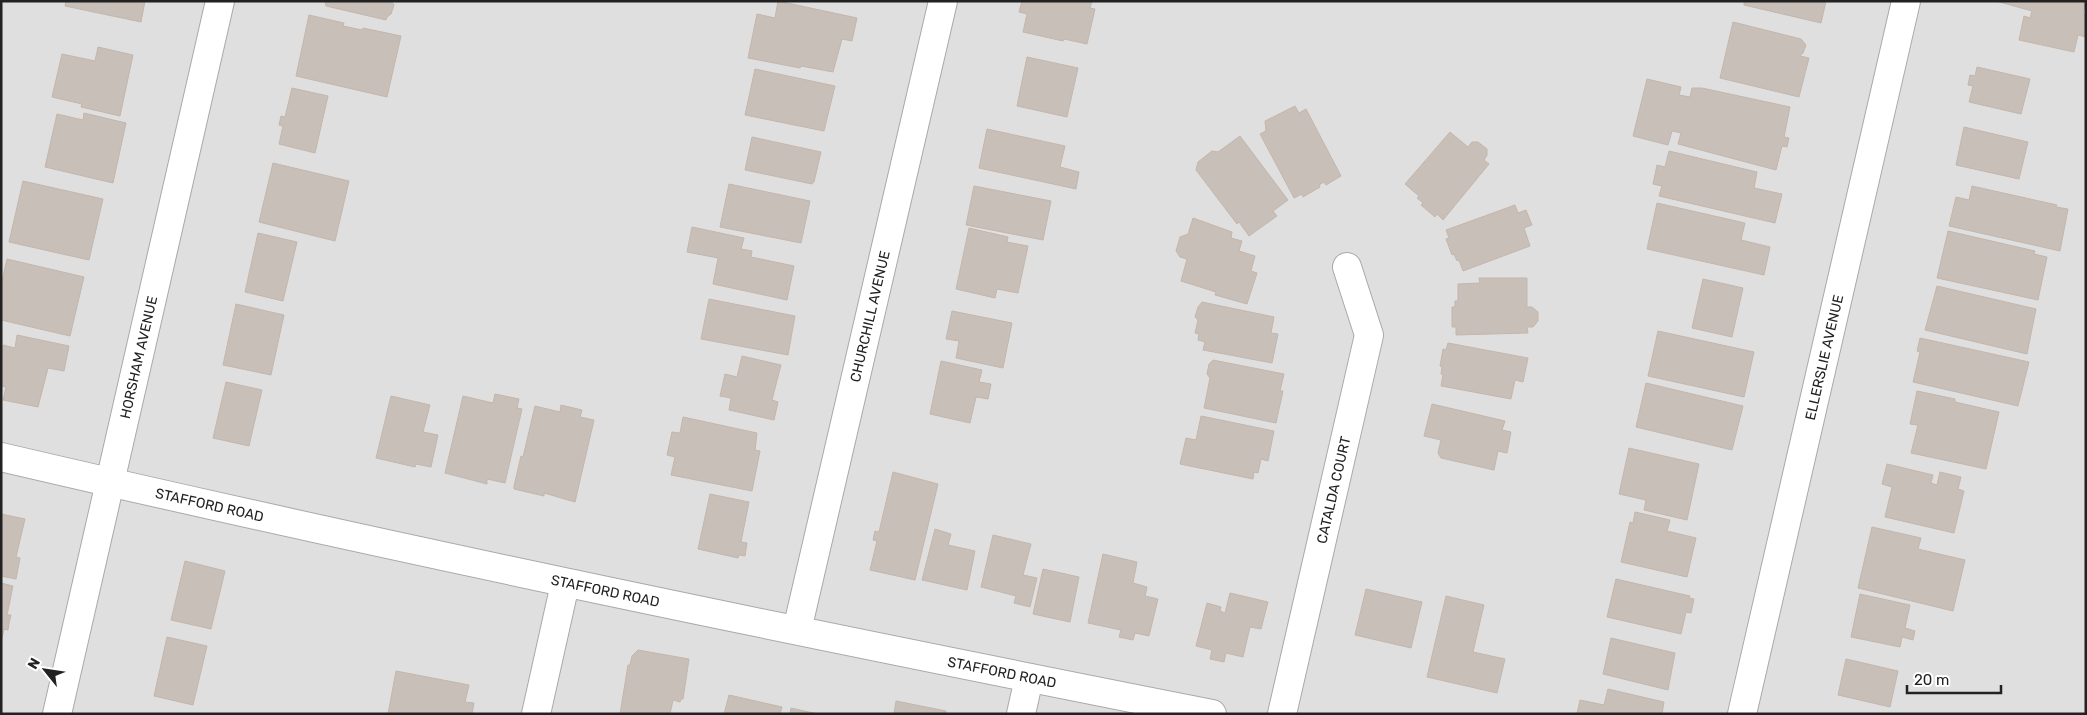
<svg xmlns="http://www.w3.org/2000/svg" width="2087" height="715" font-family="Rubik,sans-serif">
<style>
.residential{fill:#e0dfdf}
.building{fill:#c7bfb8;stroke:#c4b6ab}
.lines{fill:none;stroke-linecap:round;stroke-linejoin:round}
.minor-casing{stroke:#a9a9a9;stroke-width:30}
.minor{stroke:#fff;stroke-width:28}
.labels{text-anchor:middle;stroke-width:5;stroke-linejoin:round;paint-order:stroke}
.street-label{font-size:14px;fill:#222;stroke:#fff}
</style>
<rect width="100%" height="100%" fill="#f2efe9"/>
<rect class="residential" x="1" y="1" width="2085" height="713"/>
<g class="building">
<polygon points="66,1 145,1 141,22 65,6"/>
<polygon points="325,1 391,1 394,5 391,14 387,17 386,20 326,6"/>
<polygon points="778,1 857,18 852,41 842,39 833,72 801,66 800,68 748,58 757,14 775,18"/>
<polygon points="1022,1 1092,1 1090,8 1095,9 1087,44 1064,39 1063,41 1023,32 1027,14 1019,12"/>
<polygon points="1744,1 1826,1 1821,23 1744,5"/>
<polygon points="1996,1 2086,1 2083,15 2086,15 2086,37 2078,35 2074,52 2019,40 2024,16 2030,18 2032,11"/>
<polygon points="309,15 344,23 343,26 362,30 363,28 401,36 387,97 296,76"/>
<polygon points="1733,22 1801,39 1806,45 1803,53 1800,56 1809,58 1799,97 1720,78"/>
<polygon points="98,47 133,55 120,116 81,107 82,104 52,97 62,54 95,61"/>
<polygon points="1027,57 1078,68 1067,117 1017,106"/>
<polygon points="1977,67 2030,79 2021,114 1969,102 1973,86 1968,85 1970,75 1975,76"/>
<polygon points="755,69 835,86 824,131 745,115"/>
<polygon points="1647,79 1681,87 1679,95 1690,97 1692,88 1702,88 1790,107 1784,137 1789,138 1787,147 1782,146 1776,170 1678,144 1681,133 1672,131 1668,145 1633,136"/>
<polygon points="292,88 328,96 315,153 279,144 283,126 279,125 281,116 285,117"/>
<polygon points="1295,106 1299,113 1306,109 1341,176 1326,185 1324,182 1319,185 1320,187 1303,197 1302,194 1294,198 1260,134 1266,131 1265,121"/>
<polygon points="84,113 126,123 113,183 45,167 57,114 83,120"/>
<polygon points="1964,127 2028,142 2019,179 1956,165"/>
<polygon points="987,129 1065,146 1060,167 1079,172 1076,189 979,168"/>
<polygon points="1450,132 1468,147 1472,142 1478,142 1487,149 1487,155 1484,160 1489,164 1443,220 1437,214 1435,217 1421,205 1423,203 1417,198 1419,196 1405,184"/>
<polygon points="1240,136 1288,200 1273,211 1277,216 1249,236 1239,222 1237,224 1196,170 1198,162 1212,151 1218,152"/>
<polygon points="752,137 821,152 814,182 812,184 745,170"/>
<polygon points="1669,151 1757,172 1754,188 1782,194 1775,223 1659,196 1662,186 1653,184 1657,165 1665,167"/>
<polygon points="273,163 349,181 335,241 259,222"/>
<polygon points="23,181 103,199 89,260 9,242"/>
<polygon points="729,184 810,201 801,243 720,227"/>
<polygon points="974,186 1051,201 1043,240 966,225"/>
<polygon points="1972,186 2057,205 2056,207 2068,209 2060,251 1949,226 1956,197 1969,200"/>
<polygon points="1657,203 1745,223 1741,240 1770,247 1764,275 1647,249"/>
<polygon points="1515,205 1518,213 1526,210 1532,225 1524,228 1530,246 1463,271 1459,260 1457,261 1454,254 1452,255 1446,239 1449,238 1446,230"/>
<polygon points="1193,218 1232,232 1231,238 1242,241 1239,251 1255,256 1251,271 1257,273 1247,304 1215,295 1216,292 1181,281 1187,259 1180,257 1176,251 1180,237 1188,234"/>
<polygon points="692,227 744,238 741,249 752,251 751,257 794,266 787,300 713,284 718,258 687,252"/>
<polygon points="969,228 1008,237 1007,242 1028,246 1018,293 997,289 995,298 956,289"/>
<polygon points="1948,231 2035,251 2034,254 2047,257 2038,300 1937,278"/>
<polygon points="258,233 297,242 283,301 245,292"/>
<polygon points="7,259 84,277 70,336 1,320 1,285"/>
<polygon points="1479,278 1527,278 1527,307 1532,307 1538,312 1538,321 1533,327 1527,327 1528,333 1456,335 1456,327 1452,327 1452,307 1455,307 1455,301 1458,301 1458,284 1480,283"/>
<polygon points="1703,279 1743,288 1732,337 1692,328"/>
<polygon points="1937,286 2036,309 2027,354 1925,330"/>
<polygon points="709,299 795,316 788,355 701,339"/>
<polygon points="1202,302 1274,317 1271,333 1278,334 1272,363 1203,350 1205,342 1198,340 1199,334 1195,333 1198,320 1195,317 1198,307"/>
<polygon points="236,304 284,315 271,375 223,365"/>
<polygon points="952,311 1012,323 1003,368 956,358 959,341 946,339"/>
<polygon points="1658,331 1754,352 1744,397 1648,376"/>
<polygon points="17,335 69,346 64,371 48,368 38,407 3,400 6,387 1,386 1,354 3,345 15,348"/>
<polygon points="1920,338 2029,362 2018,406 1913,382 1920,352 1917,351"/>
<polygon points="1448,343 1528,358 1523,382 1515,380 1511,399 1441,386 1443,375 1441,374 1442,367 1440,366 1443,349 1446,350"/>
<polygon points="742,356 781,365 772,400 778,402 774,420 729,410 731,398 720,396 725,374 737,377"/>
<polygon points="1213,360 1284,374 1280,391 1283,391 1276,423 1204,408 1210,378 1207,374 1209,364"/>
<polygon points="941,361 982,370 979,382 991,384 988,399 976,397 970,423 930,414"/>
<polygon points="226,382 262,390 249,446 213,438"/>
<polygon points="1646,383 1743,406 1732,450 1636,427"/>
<polygon points="1917,391 1955,399 1955,402 1999,412 1986,469 1911,453 1918,425 1910,424"/>
<polygon points="495,394 519,399 517,408 522,409 505,483 487,479 487,484 445,473 463,396 493,403"/>
<polygon points="391,396 430,405 423,432 438,435 431,467 416,464 415,467 376,458"/>
<polygon points="1432,404 1505,421 1502,430 1511,432 1507,453 1498,451 1494,470 1441,458 1438,453 1441,440 1424,436"/>
<polygon points="561,405 582,410 580,417 594,420 575,502 544,493 544,496 514,489 514,486 521,456 523,457 535,406 560,412"/>
<polygon points="1201,416 1274,431 1268,461 1261,459 1258,473 1254,472 1253,479 1180,464 1186,438 1196,440"/>
<polygon points="683,417 757,433 755,450 760,451 752,491 671,475 675,457 667,455 672,432 680,433"/>
<polygon points="1629,448 1699,464 1687,520 1644,510 1646,500 1619,494"/>
<polygon points="1887,464 1933,475 1931,483 1937,485 1940,472 1961,477 1958,489 1964,491 1954,533 1885,517 1892,487 1882,484"/>
<polygon points="893,472 938,484 915,580 870,570 877,541 873,540 875,531 879,532"/>
<polygon points="710,494 749,502 741,542 747,543 745,556 739,555 738,558 698,549"/>
<polygon points="1635,512 1670,520 1667,531 1696,538 1687,577 1621,562 1630,522 1633,523"/>
<polygon points="1,514 25,519 16,557 20,558 16,579 1,576"/>
<polygon points="1872,527 1921,538 1918,549 1965,560 1953,611 1858,588"/>
<polygon points="935,529 951,534 948,545 975,551 967,590 922,580"/>
<polygon points="993,535 1031,544 1023,575 1037,578 1030,607 1014,603 1016,596 981,587"/>
<polygon points="1103,554 1137,562 1133,583 1147,587 1145,596 1158,599 1149,636 1135,633 1133,640 1119,637 1121,630 1088,623"/>
<polygon points="185,561 225,571 211,629 171,620"/>
<polygon points="1043,569 1079,577 1070,622 1033,614"/>
<polygon points="1616,579 1690,596 1689,598 1694,599 1691,613 1686,612 1681,634 1607,617"/>
<polygon points="1,583 13,586 7,615 11,615 9,623 8,630 4,629 1,643"/>
<polygon points="1366,589 1422,602 1411,648 1355,635"/>
<polygon points="1230,593 1268,602 1261,629 1250,627 1243,657 1226,653 1224,662 1210,659 1212,650 1196,646 1207,603 1221,607 1220,611 1225,613"/>
<polygon points="1860,594 1910,605 1905,628 1915,631 1913,640 1902,637 1900,647 1851,637"/>
<polygon points="1446,596 1484,605 1473,652 1505,659 1497,693 1427,677"/>
<polygon points="167,637 207,646 193,705 154,696"/>
<polygon points="1611,638 1675,653 1668,690 1603,674"/>
<polygon points="638,650 689,659 683,699 681,699 680,702 673,700 670,714 620,714 628,665 630,665 632,656"/>
<polygon points="1846,659 1898,671 1890,707 1838,695"/>
<polygon points="396,671 469,685 465,702 474,703 472,714 388,714"/>
<polygon points="1608,689 1664,702 1662,714 1577,714 1580,700 1604,705"/>
<polygon points="729,695 782,707 780,714 724,714"/>
<polygon points="896,701 946,711 946,714 894,714"/>
<polygon points="791,708 818,714 790,714"/>
</g>
<g class="lines">
<defs>
<g id="minor">
<path id="s1" d="M1,457C403,551 807,634 1212,714"/>
<path id="s2" d="M797,630L943,1"/>
<path id="s3" d="M57,714L220,1"/>
<polyline points="536,714 565,584"/>
<polyline points="1021,714 1029,678"/>
<path id="s4" d="M1282,714L1369,335L1347,267"/>
<path id="s5" d="M1742,714L1906,1"/>
</g>
</defs>
<use href="#minor" class="minor-casing"/>
<use href="#minor" class="minor"/>
</g>
<g class="labels">
<g class="street-label">
<text dy="5" stroke="none"><textPath href="#s2" startOffset="322">CHURCHILL AVENUE</textPath></text>
<text dy="5" stroke="none"><textPath href="#s3" startOffset="366">HORSHAM AVENUE</textPath></text>
<text dy="5" stroke="none"><textPath href="#s5" startOffset="366">ELLERSLIE AVENUE</textPath></text>
<text dy="5" stroke="none"><textPath href="#s4" startOffset="230">CATALDA COURT</textPath></text>
<text dy="5" stroke="none"><textPath href="#s1" startOffset="214">STAFFORD ROAD</textPath></text>
<text dy="5" stroke="none"><textPath href="#s1" startOffset="619">STAFFORD ROAD</textPath></text>
<text dy="5" stroke="none"><textPath href="#s1" startOffset="1024">STAFFORD ROAD</textPath></text>
</g>
</g>
<rect width="2087" height="715" fill="none" stroke="#222222" stroke-width="5"/>
<g transform="translate(45 670) rotate(300)" stroke="#ffffff" stroke-width="4" paint-order="stroke">
<path d="M0-4L9 19L0 12L-9 19Z" fill="#222222"/>
<text y="-8" font-size="14" font-weight="bold" text-anchor="middle" fill="#222222">N</text>
</g>
<path d="M1907 685v8h94v-8" fill="none" stroke="#222222" stroke-width="2.5"/>
<text x="1914" y="685" font-size="15" fill="#222222" stroke="#ffffff" stroke-width="4" paint-order="stroke">20 m</text>
</svg>
